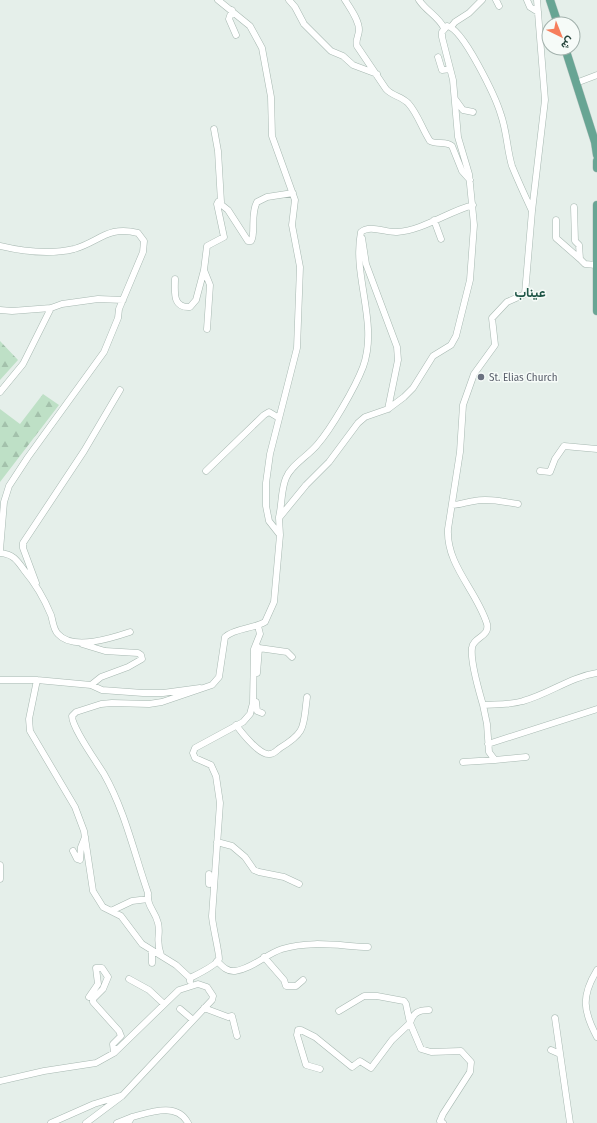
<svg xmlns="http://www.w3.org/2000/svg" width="597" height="1123" viewBox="0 0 597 1123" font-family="'Fira Sans Condensed',Vazirmatn,sans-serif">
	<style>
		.forest { fill: url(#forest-firs) }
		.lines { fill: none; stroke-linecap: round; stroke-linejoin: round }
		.minor-casing { stroke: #a7b8b1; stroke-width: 7 }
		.major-casing { stroke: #c1cac8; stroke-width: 9 }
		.minor { stroke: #fff; stroke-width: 6 }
		.major { stroke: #68a594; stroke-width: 8 }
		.worship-dot { fill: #6b7280; stroke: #f6fbf8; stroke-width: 1.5 }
		.labels { text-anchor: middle; stroke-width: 3; stroke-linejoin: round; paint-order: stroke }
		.worship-label { font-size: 11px; fill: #5b616d; stroke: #f6fbf8; text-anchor: start }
		.quarter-label { font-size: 13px; font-weight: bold; fill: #1e5546; stroke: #f6fbf8 }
	</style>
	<defs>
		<pattern id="forest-firs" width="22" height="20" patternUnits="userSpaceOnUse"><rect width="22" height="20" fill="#bee0c6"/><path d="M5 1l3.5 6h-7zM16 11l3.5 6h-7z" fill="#a3c1ab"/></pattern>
	</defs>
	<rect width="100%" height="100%" fill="#e5efea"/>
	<path class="forest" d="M 0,341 L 18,360 L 0,380 Z
		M 43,394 L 59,405 L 0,482 L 0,409 L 20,424 Z"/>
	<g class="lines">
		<g class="minor-casing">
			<path id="minor" d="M 289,0 L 295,7 L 304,24 L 331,51 L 343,56 L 353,65 L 377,74
				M 345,0 C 350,8 359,20 359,30 C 359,36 355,40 357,46 L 386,89 C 392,96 401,96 408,103 C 418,114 422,129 430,141 C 437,145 446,141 452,146 L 462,171 L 470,180
				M 419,0 C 426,11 438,16 444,28
				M 496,0 L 499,6
				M 527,0 L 530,7 L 538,12
				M 232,10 L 229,19 L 236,35
				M 451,27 L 455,22 L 469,13 L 482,0
				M 438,57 L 442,70 L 450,69
				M 576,83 L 597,75
				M 455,99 L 463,110 L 473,112
				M 214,129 L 218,151 L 221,202
				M 574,207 L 575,241 L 579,245 L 580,259 L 585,264 L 596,265
				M 434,220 L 441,239
				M 556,220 L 556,238 L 580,259
				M 362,238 L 366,264 L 397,347 L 398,360 L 388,409
				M 0,246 C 25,252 49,255 74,249 C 99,242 108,225 138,233 L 144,241 L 143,252 L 119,309 L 118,318 L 104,352 L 28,457 L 9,486 L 4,502 L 0,550
				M 175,279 C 175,292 172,308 190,307 L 196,300 L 204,270
				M 0,310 L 12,311 L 51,308 L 62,304 L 98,299 L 123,300
				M 207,329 L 210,285 L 204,270 L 207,246 L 224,237 L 217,204 L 218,202 L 228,210 L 248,241 L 251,241 C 256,235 250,214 257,202 L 267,197 L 293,193
				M 0,392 L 23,364 L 51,308
				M 206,471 L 264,415 L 269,412 L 279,418
				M 540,471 L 550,472 L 555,459 L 564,446 L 597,449
				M 452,505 C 460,505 466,502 474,501 C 488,498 504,502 518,504
				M 279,517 C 282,505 281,489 286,478 C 291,465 308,456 317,445 C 331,429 355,388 363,367 C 379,323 352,276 361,232 C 370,224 386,233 397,232 C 424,230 447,212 473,205
				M 280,535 L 279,518 L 306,485 L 329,462 L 358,423 L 365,417 L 388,409 L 404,397 L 413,388 L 433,356 L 451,345 L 456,336 L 470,280 L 474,225 L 469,174 L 458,137 L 453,80 L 442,37 L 442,32 L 447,26 C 463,28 496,98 501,115 C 507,132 507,150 512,166 C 518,181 525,196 532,211 L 545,100 L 537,0
				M 0,553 C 13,554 17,560 24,570 C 35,583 44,598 51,615 C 53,621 53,629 58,634 C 73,651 112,638 130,632
				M 36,583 L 23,548 L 23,543 L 84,451 L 120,390
				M 82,644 L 105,651 L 138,653 L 141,655 L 142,659 L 128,667 L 101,677 L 91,685
				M 257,646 L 259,648 L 287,652 L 292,657
				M 257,673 L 259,648
				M 0,680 L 37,680 L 91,685 L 102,690 L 143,693 L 163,693 L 200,688
				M 37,680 L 29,719 L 30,731 L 75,807 L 84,831 L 93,891 L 103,907 L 121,916 L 142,944 L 176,965 L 190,978 L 190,981
				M 256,702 L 257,711 L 262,713
				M 483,705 C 479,691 470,662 472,648 C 473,637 490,637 487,624 C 477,591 446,565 448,529 L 460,452 L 463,405 L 474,374 L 495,345 L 492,318 L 507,302 L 525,294 L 532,211
				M 236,725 C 242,733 260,756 270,754 C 274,754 277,750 280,748 C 307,732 303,726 307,697
				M 488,744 L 597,709
				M 526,757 L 495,760 L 489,752 L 487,724 L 483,705 C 496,704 510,705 523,701 C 549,694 570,677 597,673
				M 463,762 L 495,760
				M 217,842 L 232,846 L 245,857 L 254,870 L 259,872 L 284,877 L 299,884
				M 73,851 L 77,859 L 80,860 L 81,847 L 85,837
				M 0,865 L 0,879
				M 209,874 L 209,884 L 213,883
				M 111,911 L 132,901 L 148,899
				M 161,955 C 155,940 161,935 158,923 C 155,910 147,908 148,893 C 134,853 125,811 104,774 C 96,761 72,728 72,716 L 76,712 L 101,704 L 112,703 L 149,704 L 162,702 L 212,685 L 219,677 L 225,637 C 235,628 253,629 265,622 L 274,602 L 280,535 L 269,521 L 266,506 L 266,483 L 270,454 L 297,348 L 300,267 L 292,225 L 295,200 L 272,136 L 271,97 L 262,48 L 250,26 L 218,0
				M 264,957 L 284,980 L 286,986 L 296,986 L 303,980
				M 217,961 C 222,966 227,972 235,971 C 252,969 266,954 282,949 C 311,940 340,946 368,947
				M 152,963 L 152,951
				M 597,970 C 581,996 583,1011 597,1037
				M 190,978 C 196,975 217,965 219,959 C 220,956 212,923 212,916 L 220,803 L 216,776 L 211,765 L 195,758 L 193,753 L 195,748 L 243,722 L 250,714 L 253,703 L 254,649 L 260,634 L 258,626
				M 129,979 L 149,990 L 164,1004
				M 89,997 L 98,984 L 96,968 L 102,968 L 108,977 L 103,989 L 93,999 L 93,1002 L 119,1031 L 121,1036 L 113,1044 L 114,1053
				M 204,1008 L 228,1017 L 232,1016 L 237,1036
				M 180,1009 L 193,1020
				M 429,1010 C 418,1010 413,1013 410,1023 L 421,1049 L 431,1052 L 461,1051 L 471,1062 L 470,1072 L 443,1114 L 440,1121 L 443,1123
				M 555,1018 L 570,1123
				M 551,1050 L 560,1054
				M 320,1069 L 306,1065 L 297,1035 L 298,1030 L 301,1030 L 315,1037 L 352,1067 L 360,1061 L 371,1068 L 392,1040 L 410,1023 L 406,1004 L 404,1001 L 377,996 L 364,996 L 339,1011
				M 0,1081 L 44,1071 L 96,1063 L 114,1053 L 179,990 L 198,984 L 207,987 L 213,996 L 212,1000 L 122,1096 L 86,1123
				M 51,1123 L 94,1104 L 120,1096
				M 117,1123 L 132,1117
				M 128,1123 L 132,1117 C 151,1112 177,1102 188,1123"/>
		</g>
		<g class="major-casing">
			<path id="major" d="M 550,0 L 558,24
				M 565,48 L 595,142 L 597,155
				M 597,161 L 597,168
				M 597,205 L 597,311"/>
		</g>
		<use href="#minor" class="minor"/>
		<use href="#major" class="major"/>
	</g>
	<circle class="worship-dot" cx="481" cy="377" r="4"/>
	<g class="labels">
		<g class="worship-label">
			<text x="489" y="381">St. Elias Church</text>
		</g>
		<g class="quarter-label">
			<text x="530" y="297">عيناب</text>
		</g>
	</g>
	<g transform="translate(561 36) rotate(137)"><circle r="19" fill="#f6fbf8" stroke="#a2b1ac"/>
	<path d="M0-3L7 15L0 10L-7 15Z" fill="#f67e5c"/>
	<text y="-6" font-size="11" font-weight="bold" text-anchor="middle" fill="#234239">ش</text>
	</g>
</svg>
